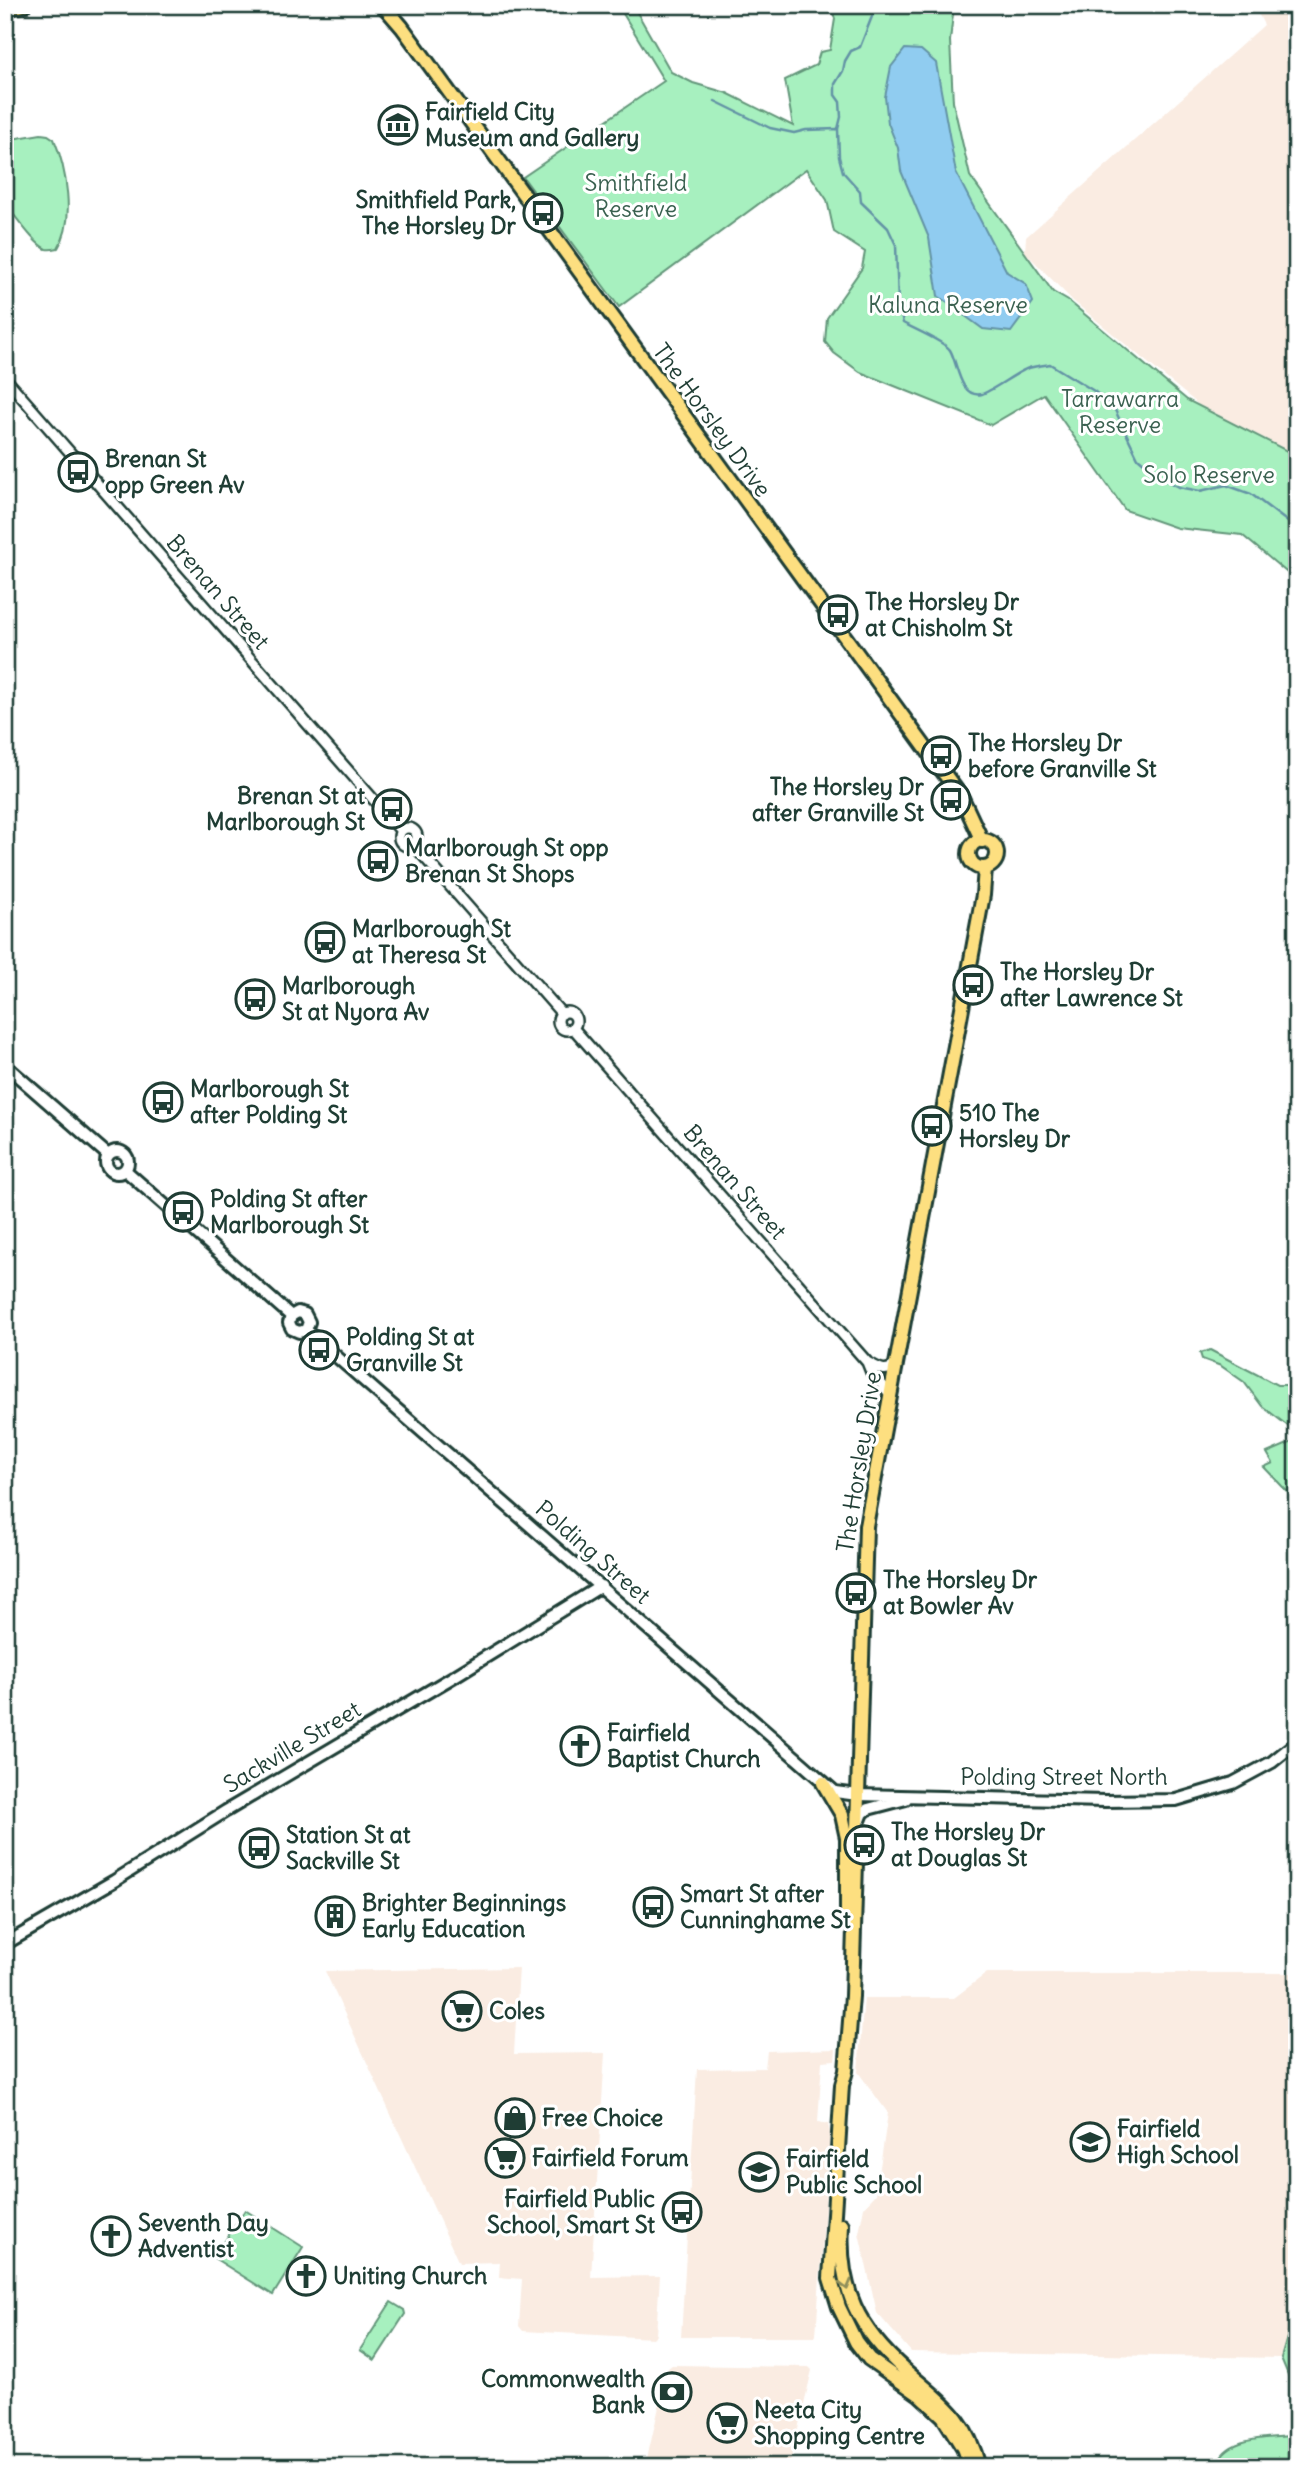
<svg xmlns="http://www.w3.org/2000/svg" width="1302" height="2472" viewBox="0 0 1302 2472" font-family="Delius,sans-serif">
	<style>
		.built { fill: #faece2 }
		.green { fill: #a7f0bf; stroke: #63967a; stroke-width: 2 }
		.water { fill: #90ccf0; stroke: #6393a5; stroke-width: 2 }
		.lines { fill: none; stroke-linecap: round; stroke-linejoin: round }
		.stream { stroke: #6393a5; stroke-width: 2.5 }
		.tertiary-casing { stroke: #1f3d34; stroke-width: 14 }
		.secondary-casing { stroke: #1f3d34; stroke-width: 16 }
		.primary-casing { stroke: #1f3d34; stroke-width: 18 }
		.trunk-casing { stroke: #1f3d34; stroke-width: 18 }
		.tertiary { stroke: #fff; stroke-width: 9 }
		.secondary { stroke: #fff; stroke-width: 10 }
		.primary { stroke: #fddf80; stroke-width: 12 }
		.trunk { stroke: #fddf80; stroke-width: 12 }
		.oneway { stroke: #8e8e5a }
		.labels { text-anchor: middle; stroke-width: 6; stroke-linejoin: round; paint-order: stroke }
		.poi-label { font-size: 23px; font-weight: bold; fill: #1f3d34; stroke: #fff; text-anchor: start }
		.park-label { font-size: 23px; fill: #3a6150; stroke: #fff }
		.street-label { font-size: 23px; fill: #1f3d34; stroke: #fff }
	</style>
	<rect width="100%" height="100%" fill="#fff"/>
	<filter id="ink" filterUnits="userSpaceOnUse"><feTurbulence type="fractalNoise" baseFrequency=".0143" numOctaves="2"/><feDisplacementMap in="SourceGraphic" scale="14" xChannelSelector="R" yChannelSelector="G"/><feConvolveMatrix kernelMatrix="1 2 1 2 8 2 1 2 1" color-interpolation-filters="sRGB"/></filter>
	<g filter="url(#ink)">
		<path class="built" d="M 1254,5 L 1297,5 L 1297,455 L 1199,405 L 1073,301 L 1025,252 L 1026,237 L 1264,25 Z
			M 519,1968 L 514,2054 L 605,2053 L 591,2277 L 660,2276 L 656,2335 L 653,2338 L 523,2331 L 519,2326 L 522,2279 L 499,2277 L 500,2262 L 459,2263 L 325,1971 Z
			M 987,1973 L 1297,1973 L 1297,2170 L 1291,2201 L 1297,2261 L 1297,2303 L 1281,2358 L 911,2352 L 877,2313 L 859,2233 L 864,2207 L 876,2194 L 888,2113 L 858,2072 L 864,1998 L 954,1998 Z
			M 836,2049 L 835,2060 L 822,2061 L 818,2122 L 828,2124 L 830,2133 L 816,2335 L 815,2337 L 681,2337 L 697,2069 L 765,2068 L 767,2051 Z
			M 672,2365 L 809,2367 L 812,2370 L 789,2467 L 645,2467 L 668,2368 Z"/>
		<path class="green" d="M 831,5 L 954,5 L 950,41 L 953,102 L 970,176 L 1053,292 L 1070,302 L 1187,400 L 1297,456 L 1297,581 L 1242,535 L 1177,528 L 1125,510 L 1044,394 L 991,425 L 860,372 L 834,353 L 825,342 L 827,318 L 862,268 L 865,252 L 834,232 L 827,200 L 806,169 L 619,307 L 523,177 L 664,81 L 622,12 L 634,7 L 671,72 L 693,83 L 727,93 L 793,126 L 785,80 L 816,65 L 820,52 L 830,50 L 835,19 Z
			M 41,134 L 48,135 L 54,139 C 66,168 76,220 58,248 C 54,249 51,250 46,249 C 33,243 15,215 5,204 L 5,140 Z
			M 1210,1350 L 1277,1385 L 1297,1385 L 1297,1433 L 1262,1406 L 1244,1382 L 1221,1366 L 1202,1359 L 1200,1353 Z
			M 1297,1440 L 1297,1502 L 1264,1467 L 1273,1463 L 1267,1453 Z
			M 1297,2170 L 1297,2261 L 1291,2201 Z
			M 245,2210 L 303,2247 L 273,2295 L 214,2258 Z
			M 391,2302 L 404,2310 L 405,2314 L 375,2360 L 360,2350 Z
			M 1297,2303 L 1297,2412 L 1294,2389 L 1281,2358 Z
			M 1297,2431 L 1297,2467 L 1217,2467 C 1222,2437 1267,2438 1290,2436 Z"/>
		<path class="water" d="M 905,49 L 921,50 L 936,63 L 956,173 L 1007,272 L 1026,284 L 1033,302 L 1011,332 L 983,329 L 938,296 L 929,238 L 901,171 L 898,148 L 888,123 L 885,97 L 891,67 Z"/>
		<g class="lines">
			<path class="stream" d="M 873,5 L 873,14 L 860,47 L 851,51 L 845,61 L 843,71 L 835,84 L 835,95 L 840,102 L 841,117 L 838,129 L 839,157 L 843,172 L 860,191 L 861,202 L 888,228 L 896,245 L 898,304 L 903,323 C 914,329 945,342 950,350 C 958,363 959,399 982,394 C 988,393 1015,374 1024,370 C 1031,366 1042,366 1050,364 L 1094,391 L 1114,408 L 1138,458 L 1160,477 L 1179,487 L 1200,491 L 1226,485 L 1251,494 L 1297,529
				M 715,101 L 770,128 L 794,133 L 806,130 L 837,129
				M 1260,2467 L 1280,2462 L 1291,2467"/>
			<g class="tertiary-casing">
				<path id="tertiary" d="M 5,378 L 401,831
					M399 837a9 9 0 1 1 18 0a9 9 0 1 1-18 0Z
					M 413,844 L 562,1014
					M558 1021a9 9 0 1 1 18 0a9 9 0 1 1-18 0Z
					M 573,1028 L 867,1362 C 877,1367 886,1375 895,1364
					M 867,1362 L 871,1372 L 890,1394"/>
			</g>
			<g class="secondary-casing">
				<path id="secondary" d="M 5,1065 L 108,1155
					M106 1162a11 11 0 1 1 22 0a11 11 0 1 1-22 0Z
					M 125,1170 L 291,1316
					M 291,1316 L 298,1312 L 305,1314 L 309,1322 L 306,1330
					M 291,1316 L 289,1323 L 292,1329 L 299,1332 L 306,1330
					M 306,1330 L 835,1792 L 858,1795 L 1105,1801 L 1176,1800 L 1233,1783 L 1272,1762 L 1297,1742
					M 859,1823 L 863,1813 L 868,1809 L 906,1799
					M 5,1944 L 114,1881 L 226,1811 L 453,1677 L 601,1586"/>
			</g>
			<g class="primary-casing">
				<path id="primary" d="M 383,5 L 402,27 L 962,798 L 982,841
					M969 854a14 14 0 1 1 28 0a14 14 0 1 1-28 0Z
					M 823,1783 L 842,1815 L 847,1838 L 847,1914 L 852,1923
					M 842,2225 C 838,2289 858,2329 906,2371 C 942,2403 966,2416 979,2467
					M 970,2467 L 963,2448 L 943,2416 L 920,2395 L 869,2359 L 856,2342 L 839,2307 L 830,2278 L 842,2085 L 846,2071 L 852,1996 L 866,1526 L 983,895 L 985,868"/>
			</g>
			<g class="trunk-casing">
				<path id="trunk" d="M 5,9 L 24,5"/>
			</g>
			<use href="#tertiary" class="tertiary"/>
			<use href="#secondary" class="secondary"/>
			<use href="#primary" class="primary"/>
			<use href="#trunk" class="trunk"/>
		</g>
		<defs><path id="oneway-chevron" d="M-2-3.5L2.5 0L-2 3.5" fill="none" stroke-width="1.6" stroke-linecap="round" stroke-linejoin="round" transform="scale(1.75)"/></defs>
		<use class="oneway" href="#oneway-chevron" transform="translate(846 2285) rotate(75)"/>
	</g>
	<defs>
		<g id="museum-ring" transform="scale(2.0125)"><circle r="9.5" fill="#fff" stroke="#1f3d34" stroke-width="1.5"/><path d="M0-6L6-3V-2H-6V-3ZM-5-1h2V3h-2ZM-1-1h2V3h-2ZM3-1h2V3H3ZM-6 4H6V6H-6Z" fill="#1f3d34"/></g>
		<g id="bus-ring" transform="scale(2.0125)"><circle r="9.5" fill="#fff" stroke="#1f3d34" stroke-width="1.5"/><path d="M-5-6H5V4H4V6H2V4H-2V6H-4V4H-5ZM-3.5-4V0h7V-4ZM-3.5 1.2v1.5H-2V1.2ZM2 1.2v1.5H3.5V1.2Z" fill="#1f3d34"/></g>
		<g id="church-ring" transform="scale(2.0125)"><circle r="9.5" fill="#fff" stroke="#1f3d34" stroke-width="1.5"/><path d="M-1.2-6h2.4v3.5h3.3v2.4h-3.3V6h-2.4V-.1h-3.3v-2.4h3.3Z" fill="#1f3d34"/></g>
		<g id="building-ring" transform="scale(2.0125)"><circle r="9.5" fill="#fff" stroke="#1f3d34" stroke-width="1.5"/><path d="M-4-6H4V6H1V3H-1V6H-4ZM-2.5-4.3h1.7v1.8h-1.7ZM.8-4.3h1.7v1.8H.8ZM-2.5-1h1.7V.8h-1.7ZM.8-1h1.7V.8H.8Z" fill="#1f3d34"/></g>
		<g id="supermarket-ring" transform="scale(2.0125)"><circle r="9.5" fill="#fff" stroke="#1f3d34" stroke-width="1.5"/><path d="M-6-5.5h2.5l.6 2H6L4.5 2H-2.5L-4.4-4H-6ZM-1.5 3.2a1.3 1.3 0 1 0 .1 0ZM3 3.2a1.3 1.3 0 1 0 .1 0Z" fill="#1f3d34"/></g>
		<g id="shop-ring" transform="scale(2.0125)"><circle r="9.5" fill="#fff" stroke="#1f3d34" stroke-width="1.5"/><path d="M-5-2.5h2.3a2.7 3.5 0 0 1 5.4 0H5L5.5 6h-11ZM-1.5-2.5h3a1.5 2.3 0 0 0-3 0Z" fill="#1f3d34"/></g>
		<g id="school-ring" transform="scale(2.0125)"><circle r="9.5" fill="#fff" stroke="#1f3d34" stroke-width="1.5"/><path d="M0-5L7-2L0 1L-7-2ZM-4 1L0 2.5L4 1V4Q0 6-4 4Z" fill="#1f3d34"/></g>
		<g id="bank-ring" transform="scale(2.0125)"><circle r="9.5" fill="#fff" stroke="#1f3d34" stroke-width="1.5"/><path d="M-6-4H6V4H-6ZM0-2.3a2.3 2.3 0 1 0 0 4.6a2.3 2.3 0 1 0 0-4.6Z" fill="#1f3d34"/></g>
	</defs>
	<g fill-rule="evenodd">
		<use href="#museum-ring" x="398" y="125"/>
		<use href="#bus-ring" x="543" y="213"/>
		<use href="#bus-ring" x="78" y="472"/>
		<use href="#bus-ring" x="838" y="615"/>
		<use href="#bus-ring" x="941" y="756"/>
		<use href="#bus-ring" x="951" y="800"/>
		<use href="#bus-ring" x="392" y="809"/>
		<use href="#bus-ring" x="378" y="861"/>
		<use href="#bus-ring" x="325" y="942"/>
		<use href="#bus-ring" x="973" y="985"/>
		<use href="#bus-ring" x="255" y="999"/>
		<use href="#bus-ring" x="163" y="1102"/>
		<use href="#bus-ring" x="932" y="1126"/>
		<use href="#bus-ring" x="183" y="1212"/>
		<use href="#bus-ring" x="319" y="1350"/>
		<use href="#bus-ring" x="856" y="1593"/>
		<use href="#church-ring" x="580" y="1746"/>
		<use href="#bus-ring" x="864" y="1845"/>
		<use href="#bus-ring" x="259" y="1848"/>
		<use href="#bus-ring" x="653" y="1907"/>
		<use href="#building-ring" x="335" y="1916"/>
		<use href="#supermarket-ring" x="462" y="2011"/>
		<use href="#shop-ring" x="515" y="2118"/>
		<use href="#school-ring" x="1090" y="2142"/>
		<use href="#supermarket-ring" x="505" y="2158"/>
		<use href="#school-ring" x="759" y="2172"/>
		<use href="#bus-ring" x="682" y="2212"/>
		<use href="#church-ring" x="111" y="2236"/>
		<use href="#church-ring" x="306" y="2276"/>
		<use href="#bank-ring" x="672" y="2392"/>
		<use href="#supermarket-ring" x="727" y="2423"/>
	</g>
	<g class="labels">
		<g class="poi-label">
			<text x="425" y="120">Fairfield City<tspan x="425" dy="26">Museum and Gallery</tspan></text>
			<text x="516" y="208" text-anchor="end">Smithfield Park,<tspan x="516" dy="26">The Horsley Dr</tspan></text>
			<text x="105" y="467">Brenan St<tspan x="105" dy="26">opp Green Av</tspan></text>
			<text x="865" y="610">The Horsley Dr<tspan x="865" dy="26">at Chisholm St</tspan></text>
			<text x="968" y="751">The Horsley Dr<tspan x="968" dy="26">before Granville St</tspan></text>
			<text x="924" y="795" text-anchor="end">The Horsley Dr<tspan x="924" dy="26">after Granville St</tspan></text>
			<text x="365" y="804" text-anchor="end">Brenan St at<tspan x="365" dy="26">Marlborough St</tspan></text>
			<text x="405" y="856">Marlborough St opp<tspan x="405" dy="26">Brenan St Shops</tspan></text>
			<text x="352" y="937">Marlborough St<tspan x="352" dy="26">at Theresa St</tspan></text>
			<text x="1000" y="980">The Horsley Dr<tspan x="1000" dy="26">after Lawrence St</tspan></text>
			<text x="282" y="994">Marlborough<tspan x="282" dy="26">St at Nyora Av</tspan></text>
			<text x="190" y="1097">Marlborough St<tspan x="190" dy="26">after Polding St</tspan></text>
			<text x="959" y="1121">510 The<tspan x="959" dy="26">Horsley Dr</tspan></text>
			<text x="210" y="1207">Polding St after<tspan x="210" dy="26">Marlborough St</tspan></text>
			<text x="346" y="1345">Polding St at<tspan x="346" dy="26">Granville St</tspan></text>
			<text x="883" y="1588">The Horsley Dr<tspan x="883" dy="26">at Bowler Av</tspan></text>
			<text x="607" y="1741">Fairfield<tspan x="607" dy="26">Baptist Church</tspan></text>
			<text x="891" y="1840">The Horsley Dr<tspan x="891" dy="26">at Douglas St</tspan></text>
			<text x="286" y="1843">Station St at<tspan x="286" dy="26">Sackville St</tspan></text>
			<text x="680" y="1902">Smart St after<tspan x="680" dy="26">Cunninghame St</tspan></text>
			<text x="362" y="1911">Brighter Beginnings<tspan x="362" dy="26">Early Education</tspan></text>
			<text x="489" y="2019">Coles</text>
			<text x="542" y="2126">Free Choice</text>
			<text x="1117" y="2137">Fairfield<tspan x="1117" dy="26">High School</tspan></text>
			<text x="532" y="2166">Fairfield Forum</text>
			<text x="786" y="2167">Fairfield<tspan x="786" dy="26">Public School</tspan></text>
			<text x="655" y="2207" text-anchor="end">Fairfield Public<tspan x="655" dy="26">School, Smart St</tspan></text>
			<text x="138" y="2231">Seventh Day<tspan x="138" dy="26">Adventist</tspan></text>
			<text x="333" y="2284">Uniting Church</text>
			<text x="645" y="2387" text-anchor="end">Commonwealth<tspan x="645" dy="26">Bank</tspan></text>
			<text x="754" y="2418">Neeta City<tspan x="754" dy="26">Shopping Centre</tspan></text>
		</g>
		<g class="park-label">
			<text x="636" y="191">Smithfield<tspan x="636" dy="26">Reserve</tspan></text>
			<text x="948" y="313">Kaluna Reserve</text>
			<text x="1120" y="407">Tarrawarra<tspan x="1120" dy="26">Reserve</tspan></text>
			<text x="1209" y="483">Solo Reserve</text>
		</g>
		<g class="street-label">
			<text transform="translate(712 420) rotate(54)" y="8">The Horsley Drive</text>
			<text transform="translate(218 592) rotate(49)" y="8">Brenan Street</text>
			<text transform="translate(735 1182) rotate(49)" y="8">Brenan Street</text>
			<text transform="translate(859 1462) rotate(-81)" y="8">The Horsley Drive</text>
			<text transform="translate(593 1552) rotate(41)" y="8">Polding Street</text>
			<text transform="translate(292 1747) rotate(-31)" y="8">Sackville Street</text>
			<text x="1064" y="1785">Polding Street North</text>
		</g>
	</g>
	<rect width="1302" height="2472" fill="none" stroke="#fff" stroke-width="28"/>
	<rect x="14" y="14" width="1274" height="2444" fill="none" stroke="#1f3d34" stroke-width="2.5" filter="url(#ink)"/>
</svg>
